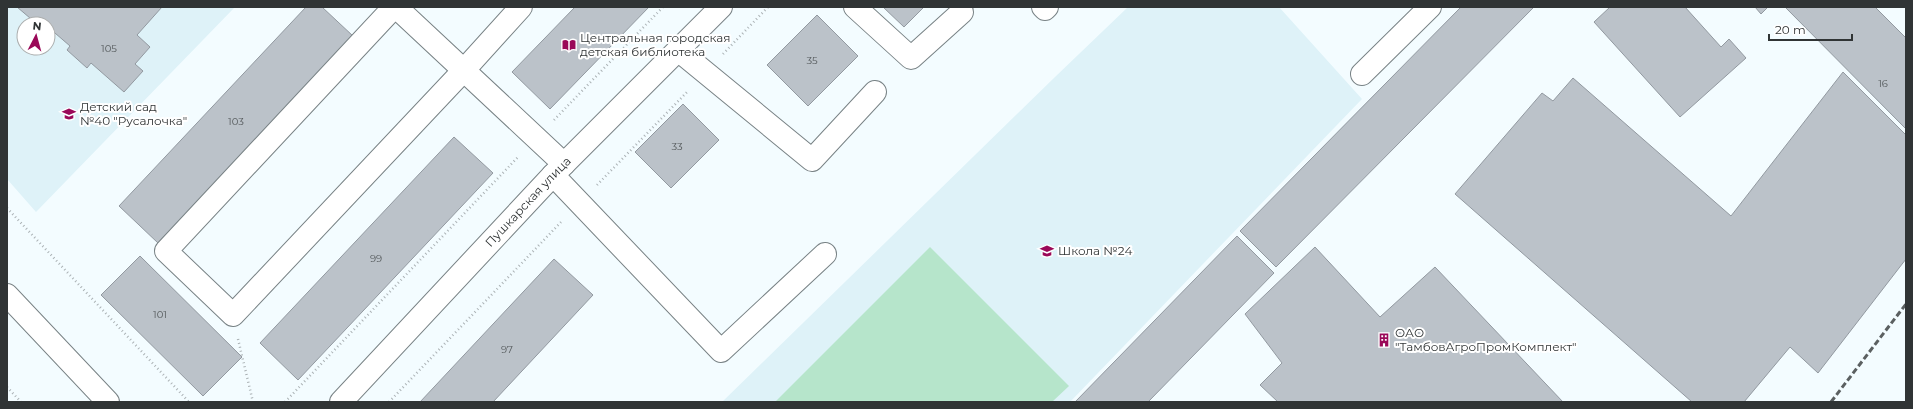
<svg xmlns="http://www.w3.org/2000/svg" width="1913" height="409" viewBox="0 0 1913 409" font-family="Montserrat,sans-serif">
	<style>
		.built { fill: #def2f8; fill-rule: evenodd }
		.green { fill: #b6e5cb }
		.building { fill: #bbc2c9; stroke: #9299a0 }
		.lines { fill: none; stroke-linecap: round; stroke-linejoin: round }
		.minor-casing { stroke: #788285; stroke-width: 24 }
		.major-casing { stroke: #788285; stroke-width: 24 }
		.path { stroke: #abb2b5; stroke-width: 2.5; stroke-dasharray: 1 3; stroke-linecap: butt }
		.minor { stroke: #fff; stroke-width: 22 }
		.major { stroke: #fff; stroke-width: 22 }
		.rail { stroke: #5b6061; stroke-width: 3; stroke-dasharray: 6 3; stroke-linecap: butt }
		.labels { text-anchor: middle; stroke-width: 4; stroke-linejoin: round; paint-order: stroke }
		.number-label { font-size: 10px; fill: #53585a }
		.poi-label { font-size: 12px; fill: #303435; stroke: #fff; text-anchor: start }
		.street-label { font-size: 12px; fill: #303435; stroke: #fff }
	</style>
	<rect width="100%" height="100%" fill="#f3fcff"/>
	<path class="built" d="M 7,7 L 235,7 L 36,212 L 7,179 ZM 24,24 L 48,24 L 48,48 L 24,48 Z
		M 1128,7 L 1279,7 L 1362,99 L 1070,402 L 722,402 L 1055,77 Z"/>
	<path class="green" d="M 930,247 L 1069,386 L 1052,402 L 775,402 Z"/>
	<path class="building" d="M 17,7 L 162,7 L 137,35 L 150,47 L 135,64 L 143,71 L 124,92 L 91,63 L 87,68 L 67,50 L 70,46 L 48,27 L 48,24 L 42,21 L 37,24 Z
		M 306,7 L 322,7 L 353,36 L 158,243 L 119,206 Z
		M 575,7 L 649,7 L 550,109 L 512,72 Z
		M 883,7 L 924,7 L 904,27 Z
		M 1461,7 L 1534,7 L 1276,267 L 1240,231 Z
		M 1610,7 L 1685,7 L 1721,47 L 1729,39 L 1746,58 L 1680,117 L 1594,22 Z
		M 1755,7 L 1768,7 L 1761,14 Z
		M 1785,7 L 1875,7 L 1906,38 L 1906,129 Z
		M 817,15 L 858,56 L 808,106 L 767,65 Z
		M 1843,72 L 1906,135 L 1906,259 L 1818,373 L 1790,347 L 1744,402 L 1692,402 L 1455,194 L 1542,93 L 1553,101 L 1573,78 L 1731,216 Z
		M 683,104 L 719,140 L 671,188 L 635,152 Z
		M 454,137 L 493,173 L 298,380 L 260,343 Z
		M 1237,236 L 1274,273 L 1148,402 L 1075,402 Z
		M 1315,247 L 1380,317 L 1435,267 L 1563,402 L 1278,402 L 1260,385 L 1282,363 L 1245,314 Z
		M 140,256 L 242,357 L 203,396 L 101,295 Z
		M 554,259 L 593,295 L 493,402 L 420,402 Z"/>
	<g class="lines">
		<g class="minor-casing">
			<g id="minor">
				<path d="M 394,7 L 166,251 L 233,315 L 464,70 L 521,7"/>
				<path d="M 396,7 L 564,164"/>
				<path d="M 855,7 L 911,58 L 962,12"/>
				<path d="M 1043,7 L 1045,9 L 1047,7"/>
				<path d="M 678,50 L 812,160 L 875,92"/>
				<path d="M 1362,74 L 1430,7"/>
				<path d="M 553,175 L 721,351 L 825,254"/>
				<path id="s1" d="M 341,402 L 553,175 L 721,7"/>
			</g>
		</g>
		<g class="major-casing">
			<path id="major" d="M 7,295 L 108,402"/>
		</g>
		<path class="path" d="M 723,54 L 768,7
			M 554,120 L 663,7
			M 597,185 L 688,91
			M 7,208 L 189,402
			M 238,339 L 253,402
			M 7,387 L 21,402
			M 285,402 L 518,157
			M 389,402 L 563,220"/>
		<use href="#minor" class="minor"/>
		<use href="#major" class="major"/>
		<path class="rail" d="M 1831,402 L 1906,304"/>
	</g>
	<defs>
		<g id="library-bare" transform="scale(1.08)"><path d="M-6-4Q-3-5.5-.7-3.5V5Q-3 3-6 4ZM6-4Q3-5.5 .7-3.5V5Q3 3 6 4Z" fill="#9a0858" stroke="#fff" stroke-width="2.5" paint-order="stroke"/></g>
		<g id="school-bare" transform="scale(1.08)"><path d="M0-5L7-2L0 1L-7-2ZM-4 1L0 2.5L4 1V4Q0 6-4 4Z" fill="#9a0858" stroke="#fff" stroke-width="2.5" paint-order="stroke"/></g>
		<g id="building-bare" transform="scale(1.08)"><path d="M-4-6H4V6H1V3H-1V6H-4ZM-2.5-4.3h1.7v1.8h-1.7ZM.8-4.3h1.7v1.8H.8ZM-2.5-1h1.7V.8h-1.7ZM.8-1h1.7V.8H.8Z" fill="#9a0858" stroke="#fff" stroke-width="2.5" paint-order="stroke"/></g>
	</defs>
	<g fill-rule="evenodd">
		<use href="#library-bare" x="569" y="45"/>
		<use href="#school-bare" x="69" y="114"/>
		<use href="#school-bare" x="1047" y="251"/>
		<use href="#building-bare" x="1384" y="340"/>
	</g>
	<g class="labels">
		<g class="number-label">
			<text x="109" y="52">105</text>
			<text x="812" y="64">35</text>
			<text x="1883" y="87">16</text>
			<text x="236" y="125">103</text>
			<text x="677" y="150">33</text>
			<text x="376" y="262">99</text>
			<text x="160" y="318">101</text>
			<text x="507" y="353">97</text>
		</g>
		<g class="poi-label">
			<text x="580" y="42">Центральная городская<tspan x="580" dy="14">детская библиотека</tspan></text>
			<text x="80" y="111">Детский сад<tspan x="80" dy="14">№40 "Русалочка"</tspan></text>
			<text x="1058" y="255">Школа №24</text>
			<text x="1395" y="337">ОАО<tspan x="1395" dy="14">"ТамбовАгроПромКомплект"</tspan></text>
		</g>
		<g class="street-label">
			<text dy="4" stroke="none"><textPath href="#s1" startOffset="274">Пушкарская улица</textPath></text>
		</g>
	</g>
	<rect width="1913" height="409" fill="none" stroke="#303435" stroke-width="16"/>
	<g transform="translate(36 36) rotate(6)"><circle r="19" fill="#ffffff" stroke="#acaeae"/>
	<path d="M0-3L7 15L0 10L-7 15Z" fill="#9a0858"/>
	<text y="-6" font-size="11" font-weight="bold" text-anchor="middle" fill="#303435">N</text>
	</g>
	<path d="M1769 34v6h83v-6" fill="none" stroke="#303435" stroke-width="2"/>
	<text x="1775" y="34" font-size="12" fill="#303435" stroke="#ffffff" stroke-width="3" paint-order="stroke">20 m</text>
</svg>
